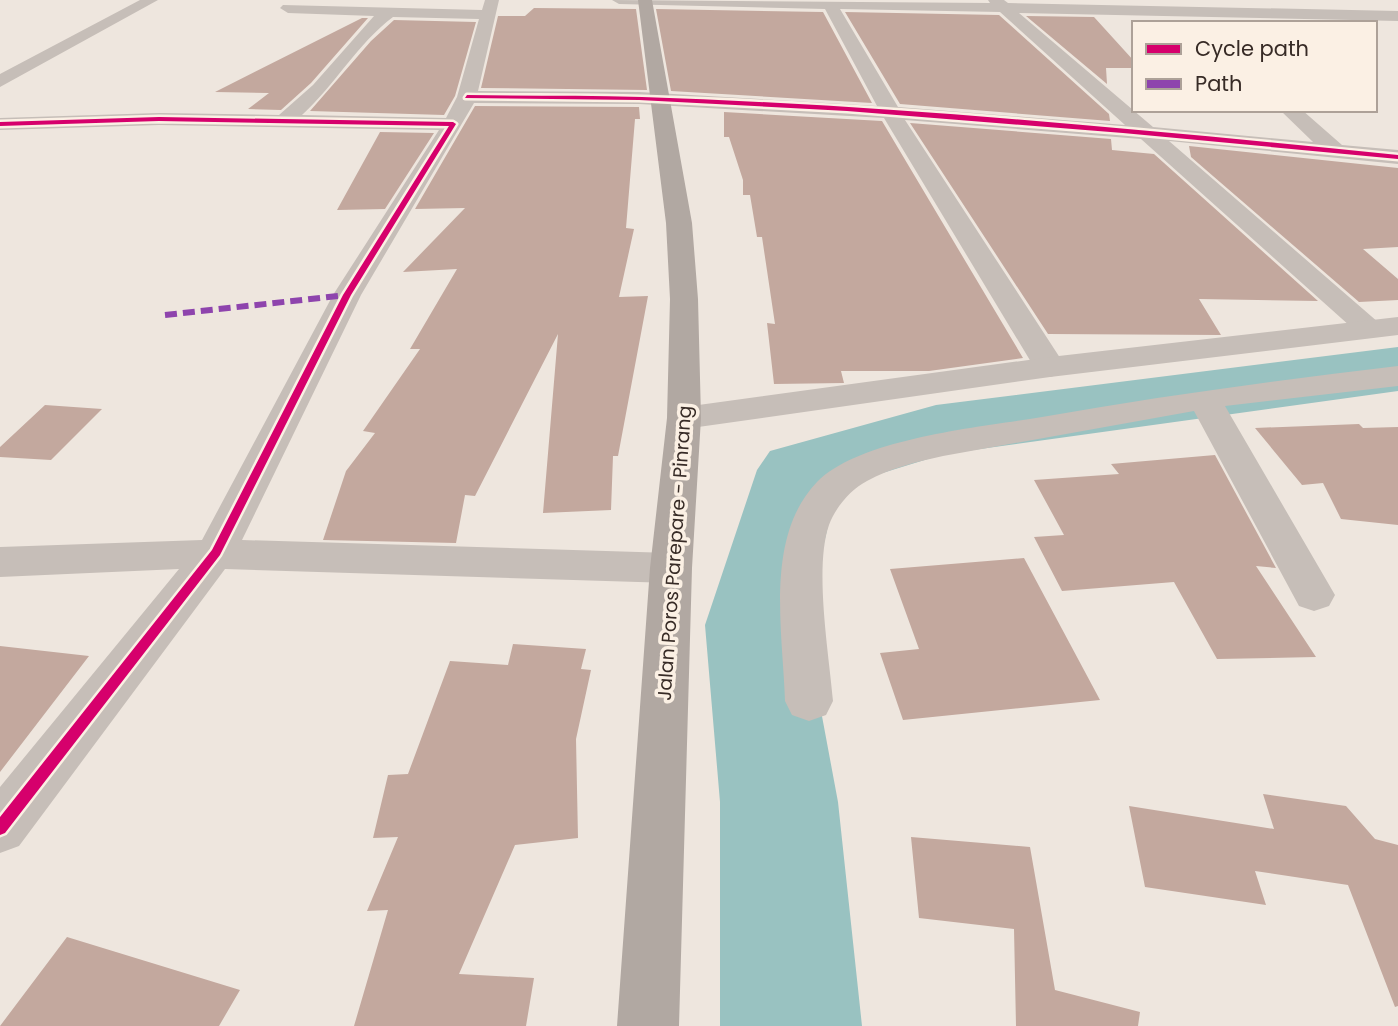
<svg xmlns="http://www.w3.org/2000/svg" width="1398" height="1026" viewBox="0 0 1398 1026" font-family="Poppins,sans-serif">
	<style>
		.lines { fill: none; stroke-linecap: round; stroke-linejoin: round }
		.river { fill: #99c2c1; fill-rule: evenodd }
		.building { fill: #c3a89e }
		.minor { fill: #c6beb8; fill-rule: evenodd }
		.tertiary { fill: #c6beb8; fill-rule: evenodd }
		.trunk { fill: #b1a8a2; fill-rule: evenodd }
		.quiet { stroke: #8e44ad; stroke-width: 6; stroke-dasharray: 12 6; stroke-linecap: butt }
		.cycleway-casing { stroke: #fbf0e4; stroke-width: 5 }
		.cycleway { fill: #d6006c; fill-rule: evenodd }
		.labels { text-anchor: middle; stroke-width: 7; stroke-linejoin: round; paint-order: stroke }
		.street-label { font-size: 19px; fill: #372b26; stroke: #fbf0e4 }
	</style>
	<rect width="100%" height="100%" fill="#eee6de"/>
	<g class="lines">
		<path class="river" d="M 1398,347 L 1398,391 L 944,454 L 837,487 L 805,625 L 838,802 L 862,1026 L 720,1026 L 720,802 L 705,625 L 757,470 L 770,451 L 936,405 Z"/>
	</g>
	<path class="building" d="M 534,8 L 636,9 L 647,90 L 481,88 L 498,16 L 525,16 Z
		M 656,9 L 823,12 L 872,103 L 671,91 Z
		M 845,12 L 999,15 L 1109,114 L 1110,121 L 900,104 Z
		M 1026,16 L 1094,17 L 1134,61 L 1134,68 L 1106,68 L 1107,84 Z
		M 362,18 L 368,18 L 311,83 L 281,110 L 248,109 L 269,93 L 215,92 Z
		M 394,20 L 476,22 L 455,96 L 444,115 L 310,111 L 371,41 Z
		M 475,106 L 639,107 L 640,119 L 635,119 L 626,228 L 634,229 L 619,297 L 648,296 L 618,456 L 613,456 L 611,510 L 543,513 L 558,334 L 475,496 L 465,495 L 456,543 L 323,540 L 346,471 L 375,433 L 363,431 L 420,349 L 410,349 L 457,269 L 403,272 L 465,208 L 415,209 Z
		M 724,112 L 882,121 L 1023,358 L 929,371 L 841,371 L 844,383 L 774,384 L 767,323 L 775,324 L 762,237 L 757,237 L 750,195 L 743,195 L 743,180 L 729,137 L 724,137 Z
		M 910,123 L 1111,139 L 1112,150 L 1154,154 L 1318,301 L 1199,299 L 1221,335 L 1048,334 Z
		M 380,132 L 434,133 L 385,209 L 337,210 Z
		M 1189,146 L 1398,168 L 1398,247 L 1363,249 L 1398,279 L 1398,300 L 1359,302 L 1191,157 Z
		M 45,405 L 102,409 L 51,460 L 0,457 L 0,447 Z
		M 1359,424 L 1363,428 L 1398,427 L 1398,525 L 1341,519 L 1323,483 L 1302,485 L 1255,428 Z
		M 1215,455 L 1276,568 L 1256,566 L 1316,657 L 1217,659 L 1174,582 L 1062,591 L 1034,537 L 1064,535 L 1034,480 L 1119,474 L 1111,464 Z
		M 1024,558 L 1100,700 L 903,720 L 880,653 L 919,649 L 890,569 Z
		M 513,644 L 586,649 L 581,669 L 591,670 L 576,739 L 578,838 L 515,845 L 459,974 L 534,978 L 526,1026 L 354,1026 L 388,910 L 367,911 L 398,837 L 373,838 L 388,775 L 408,774 L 450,661 L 508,665 Z
		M 0,646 L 89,656 L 0,772 Z
		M 1263,794 L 1346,806 L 1375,839 L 1398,845 L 1398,1006 L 1395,1007 L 1348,885 L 1255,871 L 1266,905 L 1145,887 L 1129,806 L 1274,829 Z
		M 911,837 L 1030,847 L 1055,990 L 1140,1012 L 1138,1026 L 1016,1026 L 1014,929 L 919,918 Z
		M 67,937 L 240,990 L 219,1026 L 0,1026 Z"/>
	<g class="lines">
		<path class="minor" d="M 140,0 L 158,0 L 0,87 L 0,74 Z
			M 485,0 L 499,0 L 478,91 L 639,92 L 877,106 L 825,9 L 619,4 L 612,0 L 990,3 L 988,0 L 1004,0 L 1008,3 L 1398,11 L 1398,21 L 1019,13 L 1153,127 L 1313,142 L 1280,110 L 1302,110 L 1342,145 L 1398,150 L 1398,164 L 1169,141 L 1386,329 L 1382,335 L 1371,338 L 1360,335 L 1141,139 L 905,120 L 1066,367 L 1061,374 L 1050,377 L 1039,374 L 1034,367 L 884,118 L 639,104 L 474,103 L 361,295 L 242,540 L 671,553 L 686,557 L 692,568 L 686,579 L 671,583 L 225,569 L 19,846 L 0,853 L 0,787 L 179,569 L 0,577 L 0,547 L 202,540 L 333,295 L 439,130 L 159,125 L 0,130 L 0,118 L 159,113 L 279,115 L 313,85 L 374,16 L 288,13 L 280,8 L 283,5 L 482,10 ZM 840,9 L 1000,12 L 1125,125 L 898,107 ZM 393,17 L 479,19 L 457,97 L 446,118 L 302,115 C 335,85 358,43 393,17 Z
			M 1398,366 L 1398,386 L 1225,406 L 1335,595 L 1329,606 L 1314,611 L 1299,606 L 1194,411 L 943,456 C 917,462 890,468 867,481 C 851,489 835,508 829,525 C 814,568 829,654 833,701 L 826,715 L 809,721 L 792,715 L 785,701 C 783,632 764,537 817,482 C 860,438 981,427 1042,417 C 1161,396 1279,380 1398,366 Z"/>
		<path class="tertiary" d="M 1398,317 L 1398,335 L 1050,377 L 684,429 L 672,425 L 667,418 L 672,411 L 684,407 L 1050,357 Z"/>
		<path class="trunk" d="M 638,0 L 652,0 L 692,223 L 698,299 L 701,418 L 692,568 L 679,1026 L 617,1026 L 650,568 L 667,418 L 670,299 L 666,223 Z"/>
		<path class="quiet" d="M 165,315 L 347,295"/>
		<g class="cycleway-casing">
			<path id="cycleway" d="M 467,95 C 525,96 584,95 642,97 C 894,105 1147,130 1398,155 L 1398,159 L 1123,133 L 847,111 L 639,100 L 465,98 Z
				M 159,117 L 453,122 L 456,124 L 351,295 L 220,555 L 5,833 L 0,835 L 0,817 L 212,550 L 343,295 L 449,126 L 159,121 L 0,126 L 0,122 Z"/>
		</g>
		<use href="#cycleway" class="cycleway"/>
	</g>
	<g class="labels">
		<g class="street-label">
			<text transform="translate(674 553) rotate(-86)" y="7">Jalan Poros Parepare - Pinrang</text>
		</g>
	</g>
	<rect x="1132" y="21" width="245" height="91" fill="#fbf0e4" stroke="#ada198" stroke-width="2"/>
	<rect x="1146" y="44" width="35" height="10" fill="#d6006c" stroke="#ada198" stroke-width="2"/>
	<text x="1195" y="56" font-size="21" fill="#372b26">Cycle path</text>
	<rect x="1146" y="79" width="35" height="10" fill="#8e44ad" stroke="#ada198" stroke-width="2"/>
	<text x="1195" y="91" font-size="21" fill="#372b26">Path</text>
</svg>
